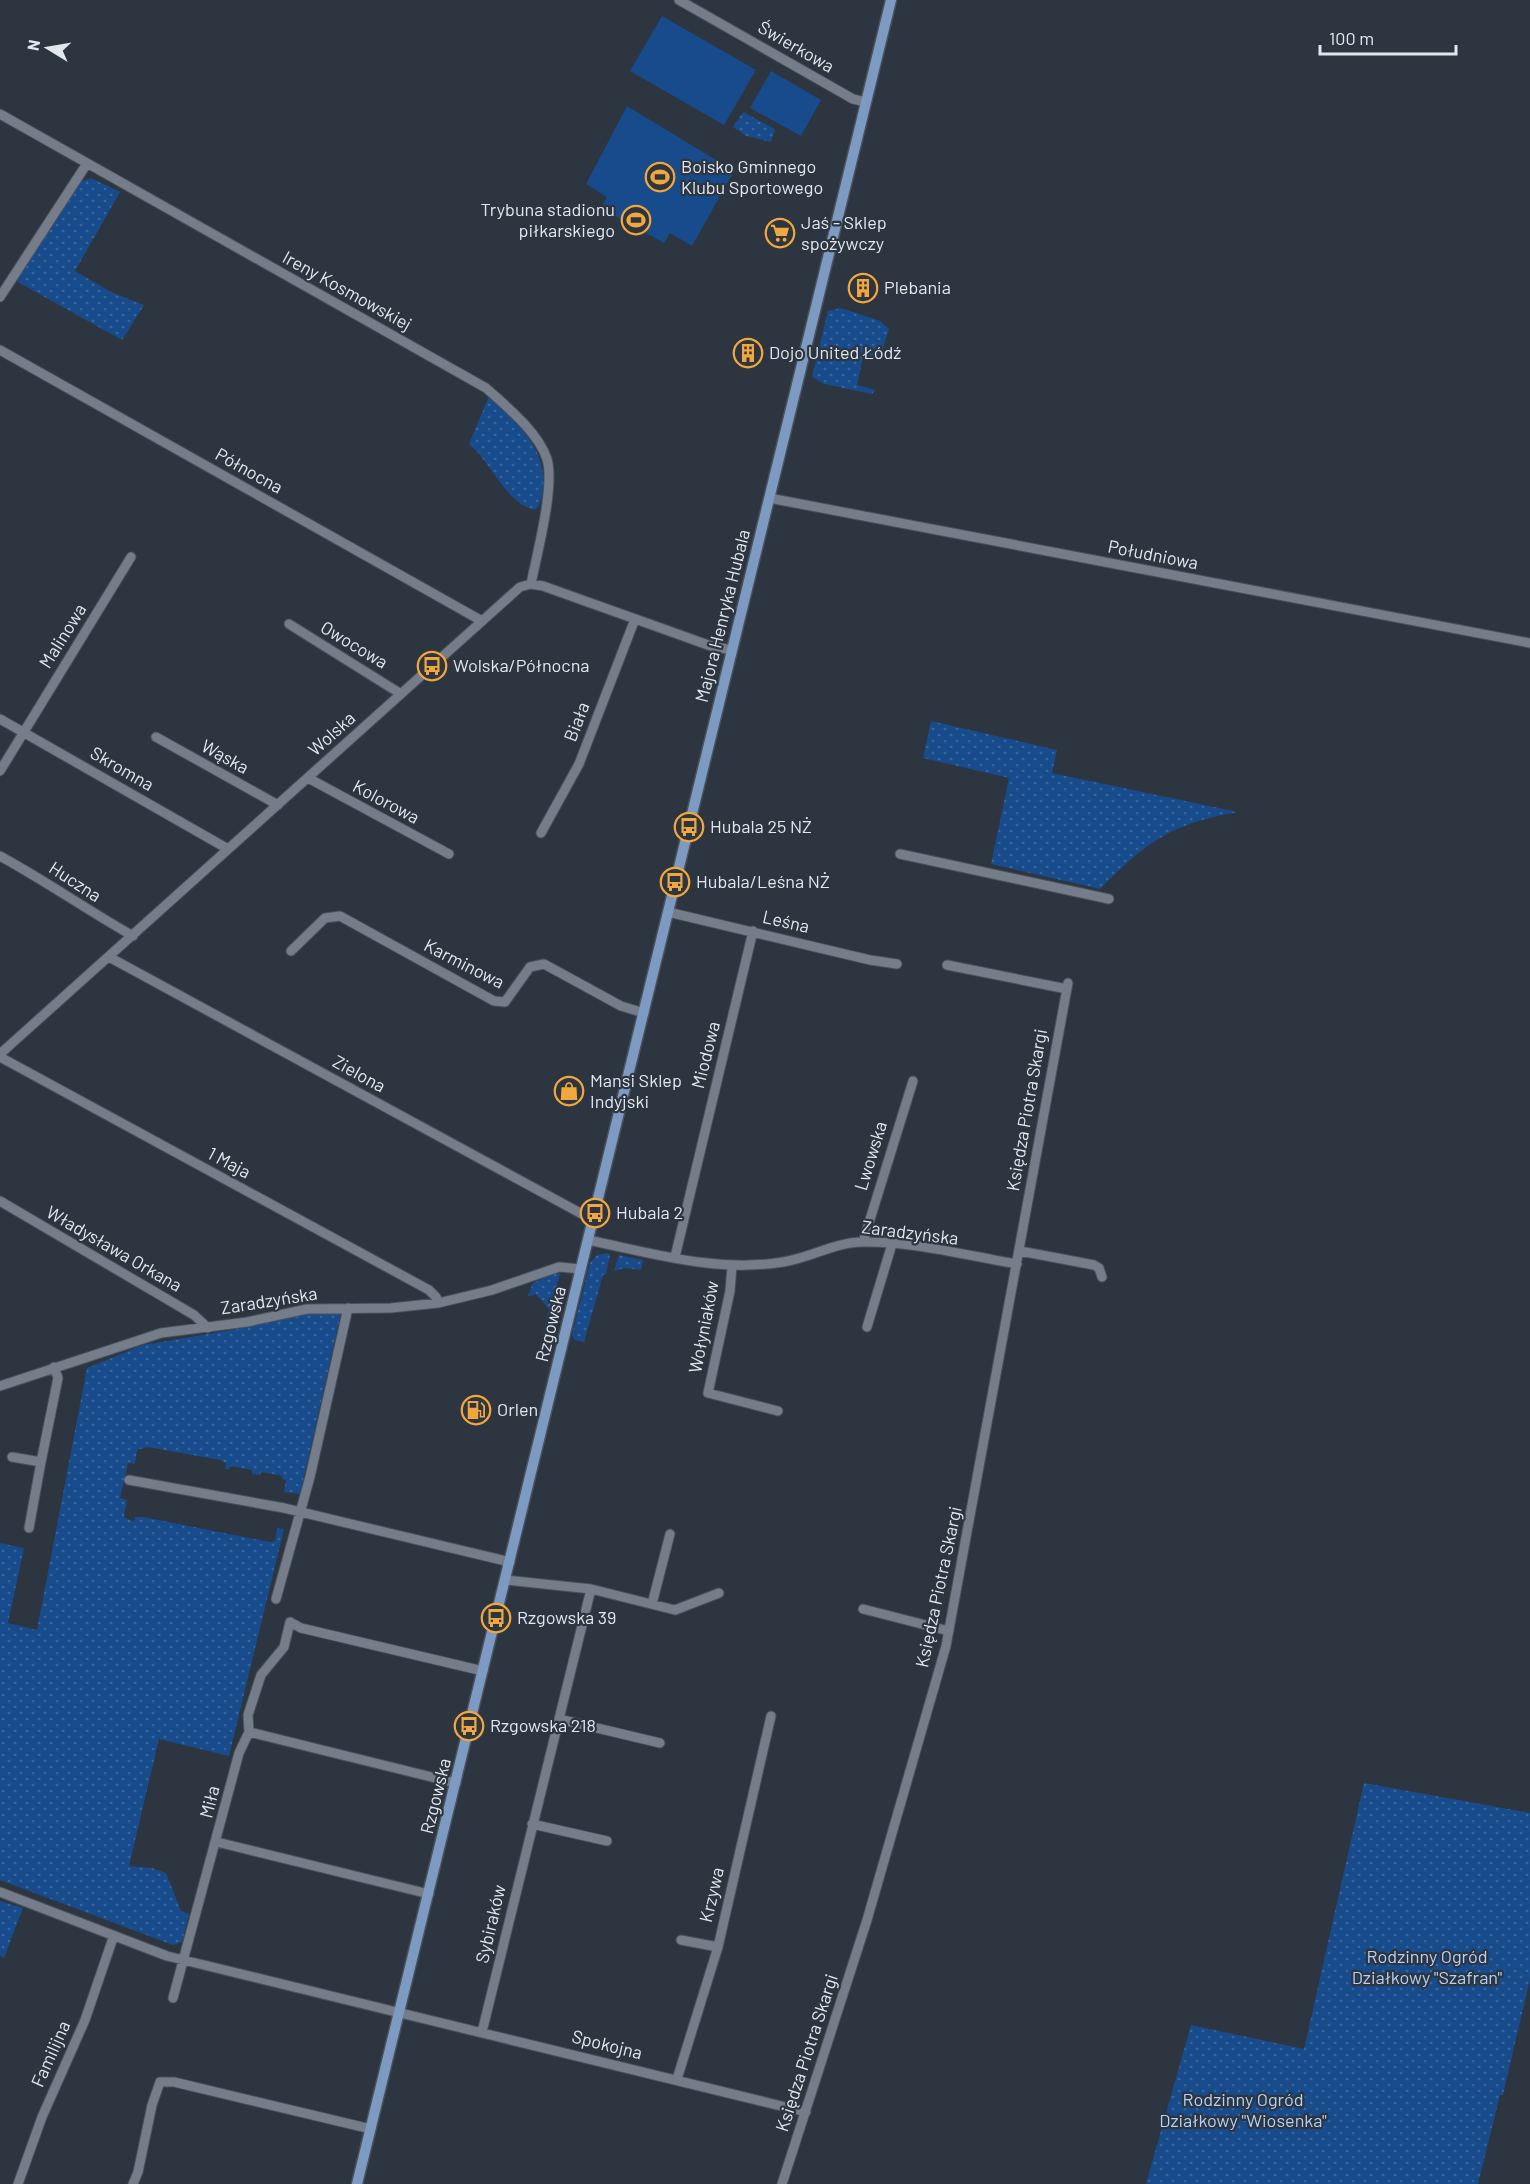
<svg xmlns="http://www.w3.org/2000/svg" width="1530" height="2184" viewBox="0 0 1530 2184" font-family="Barlow,sans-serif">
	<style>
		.green { fill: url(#green-dots) }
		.pitch { fill: #184b8b }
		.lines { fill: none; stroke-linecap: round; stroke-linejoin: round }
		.minor-casing { stroke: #4a515a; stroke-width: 11 }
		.major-casing { stroke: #4a515a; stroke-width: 13 }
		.minor { stroke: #747d89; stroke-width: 9 }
		.major { stroke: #7c9ac2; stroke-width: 10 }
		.labels { text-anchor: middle; stroke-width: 4.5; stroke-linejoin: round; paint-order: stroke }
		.street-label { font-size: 18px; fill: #e2e7ee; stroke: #2d3540 }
		.poi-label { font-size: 18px; fill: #e2e7ee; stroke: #2d3540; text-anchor: start }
		.park-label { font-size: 18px; fill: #b3d0f7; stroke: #2d3540 }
	</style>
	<defs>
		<pattern id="green-dots" width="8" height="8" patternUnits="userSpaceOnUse" patternTransform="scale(1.5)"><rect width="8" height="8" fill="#184b8b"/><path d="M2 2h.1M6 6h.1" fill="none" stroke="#39659c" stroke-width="1.8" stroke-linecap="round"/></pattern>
	</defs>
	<rect width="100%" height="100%" fill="#2d3540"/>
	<path class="green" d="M 743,112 L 775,129 L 771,142 L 746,136 L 733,127 Z
		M 91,178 L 120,192 L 75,271 L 111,292 L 144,305 L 122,340 L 16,281 L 80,182 Z
		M 841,308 L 880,321 L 889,329 L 879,360 L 863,357 L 857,385 L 875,390 L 872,394 L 824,384 L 812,377 L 828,311 Z
		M 489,396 C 516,423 547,447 543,489 C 542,496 541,505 535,510 C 505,503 492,463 469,444 Z
		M 931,721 L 1057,750 L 1052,773 L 1238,812 C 1170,824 1147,842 1100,889 L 991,864 L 1009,778 L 923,758 Z
		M 608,1253 L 610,1255 L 606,1274 L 603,1275 L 584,1342 L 575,1340 L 572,1335 L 590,1263 L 597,1255 Z
		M 619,1255 L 643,1260 L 641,1270 L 625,1268 L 614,1271 Z
		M 555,1273 L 560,1274 L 539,1351 L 549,1309 L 536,1294 L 527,1297 L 533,1283 Z
		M 302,1313 L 341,1313 L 300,1494 L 284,1492 L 286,1480 L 282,1479 L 283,1476 L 261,1472 L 260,1475 L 252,1474 L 252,1470 L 230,1466 L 229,1469 L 225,1469 L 226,1463 L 220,1460 L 148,1447 L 137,1450 L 135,1464 L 128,1463 L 120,1498 L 127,1500 L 124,1517 L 134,1522 L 135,1517 L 143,1517 L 270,1542 L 275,1541 L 277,1528 L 284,1529 L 229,1756 L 159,1739 L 129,1866 L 152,1868 L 166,1873 L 181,1911 L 189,1914 L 182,1942 L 173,1945 L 0,1880 L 0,1543 L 24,1548 L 8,1623 L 37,1630 L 87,1368 L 143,1345 L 238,1329 Z
		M 1364,1783 L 1530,1813 L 1530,1979 L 1503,2095 L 1500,2095 L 1478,2184 L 1146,2184 L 1191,2025 L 1304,2049 Z
		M 0,1901 L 23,1908 L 4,1958 L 0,1956 Z"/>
	<path class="pitch" d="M 662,16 L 756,70 L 724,125 L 630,71 Z
		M 771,71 L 821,100 L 801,136 L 750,108 Z
		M 627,106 L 734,171 L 692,246 L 670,233 L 664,243 L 601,208 L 607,197 L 586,184 Z"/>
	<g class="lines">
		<g class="minor-casing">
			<path id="minor" d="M 679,0 L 853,99 L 866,102
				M 0,114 L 486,388 C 507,407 538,432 547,459 C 555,487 537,553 531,584
				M 0,297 L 86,165
				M 0,350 L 482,621
				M 769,498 L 1530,643
				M 289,624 L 401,694
				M 0,719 L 228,849
				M 156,737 L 278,805
				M 0,771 L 131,557
				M 308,778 L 449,854
				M 541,833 L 579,764 L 635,619
				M 900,854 L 1109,899
				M 0,856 C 46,881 87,910 133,936
				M 668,912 L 870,960 L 897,964
				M 291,951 L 325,918 L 340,916 L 494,1001 L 505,1002 L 530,967 L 544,964 L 621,1006 L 644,1013
				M 109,957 L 582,1214 L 594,1217
				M 947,965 L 1067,989
				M 0,1054 L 520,587 L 531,584 L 543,586 L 711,646 L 732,650
				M 0,1057 L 429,1290 L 436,1297 L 438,1303
				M 0,1201 L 194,1315 L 208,1328
				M 588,1240 C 652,1253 718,1273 783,1262 C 810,1258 835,1242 863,1242 C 912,1241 968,1256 1017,1264
				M 863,1242 L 913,1081
				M 1020,1251 L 1094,1265 L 1099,1268 L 1102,1277
				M 675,1257 L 753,931
				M 732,1266 L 730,1291 L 708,1393 L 778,1411
				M 867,1327 L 892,1244
				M 0,1386 L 161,1333 L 247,1322 L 307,1309 L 391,1308 L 438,1303 L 492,1290 L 559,1267 L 581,1269
				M 12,1457 L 41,1462 L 58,1378 L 54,1367
				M 129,1480 L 284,1508 L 510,1562
				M 29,1528 L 41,1462
				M 505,1580 L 591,1589 L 675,1610 L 719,1593
				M 276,1599 L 310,1477 L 348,1308
				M 652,1604 L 670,1534
				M 863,1609 L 949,1631
				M 559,1719 L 660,1743
				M 249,1732 L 456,1783
				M 532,1824 L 607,1841
				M 217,1842 L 429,1894
				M 0,1892 L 167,1956 L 806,2112
				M 681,1940 L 718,1947
				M 173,1998 L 239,1753 L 249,1732 L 248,1715 L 261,1675 L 284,1647 L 290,1622 L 301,1628 L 483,1671
				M 482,2032 L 591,1589
				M 677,2079 L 718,1947 L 771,1716
				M 18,2184 L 42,2117 L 85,2020 L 113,1938
				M 133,2184 L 138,2172 L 152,2105 L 160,2082 L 174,2082 L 371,2129
				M 782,2184 L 867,1920 L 946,1646 L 1068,983"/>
		</g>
		<g class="major-casing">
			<path id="major" d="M 357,2184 L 891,0"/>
		</g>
		<use href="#minor" class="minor"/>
		<use href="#major" class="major"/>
	</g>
	<defs>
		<g id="stadium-ring" transform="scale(1.5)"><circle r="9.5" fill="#2d3540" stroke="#f0a73e" stroke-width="1.5"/><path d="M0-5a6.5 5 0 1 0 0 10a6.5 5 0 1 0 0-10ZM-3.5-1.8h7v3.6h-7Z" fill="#f0a73e"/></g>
		<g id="supermarket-ring" transform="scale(1.5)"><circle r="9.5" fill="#2d3540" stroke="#f0a73e" stroke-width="1.5"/><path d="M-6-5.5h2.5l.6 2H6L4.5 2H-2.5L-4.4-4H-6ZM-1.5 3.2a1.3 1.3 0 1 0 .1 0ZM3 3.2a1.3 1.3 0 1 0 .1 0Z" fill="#f0a73e"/></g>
		<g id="building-ring" transform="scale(1.5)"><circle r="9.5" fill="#2d3540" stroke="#f0a73e" stroke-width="1.5"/><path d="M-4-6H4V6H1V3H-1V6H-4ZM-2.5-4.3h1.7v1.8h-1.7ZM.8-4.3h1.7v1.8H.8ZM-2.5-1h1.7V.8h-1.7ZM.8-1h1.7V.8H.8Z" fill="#f0a73e"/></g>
		<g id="bus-ring" transform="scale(1.5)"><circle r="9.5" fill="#2d3540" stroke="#f0a73e" stroke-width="1.5"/><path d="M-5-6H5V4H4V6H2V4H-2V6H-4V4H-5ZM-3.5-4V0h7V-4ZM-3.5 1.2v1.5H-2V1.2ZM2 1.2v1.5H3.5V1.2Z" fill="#f0a73e"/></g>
		<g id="shop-ring" transform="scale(1.5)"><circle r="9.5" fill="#2d3540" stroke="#f0a73e" stroke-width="1.5"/><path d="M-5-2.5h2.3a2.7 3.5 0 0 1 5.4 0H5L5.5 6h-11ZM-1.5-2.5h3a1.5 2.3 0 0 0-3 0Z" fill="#f0a73e"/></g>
		<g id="fuel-ring" transform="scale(1.5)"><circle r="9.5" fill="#2d3540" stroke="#f0a73e" stroke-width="1.5"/><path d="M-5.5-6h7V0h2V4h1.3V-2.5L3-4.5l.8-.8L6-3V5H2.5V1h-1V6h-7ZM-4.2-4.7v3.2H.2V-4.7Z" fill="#f0a73e"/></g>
	</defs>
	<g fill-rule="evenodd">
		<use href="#stadium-ring" x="660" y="177"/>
		<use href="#stadium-ring" x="636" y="220"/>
		<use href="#supermarket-ring" x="780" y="233"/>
		<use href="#building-ring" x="863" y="288"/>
		<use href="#building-ring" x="748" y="353"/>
		<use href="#bus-ring" x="432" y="666"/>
		<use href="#bus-ring" x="689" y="827"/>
		<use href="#bus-ring" x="675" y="882"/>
		<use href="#shop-ring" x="569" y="1091"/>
		<use href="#bus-ring" x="595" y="1213"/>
		<use href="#fuel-ring" x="476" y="1410"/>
		<use href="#bus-ring" x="496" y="1618"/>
		<use href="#bus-ring" x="469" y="1726"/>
	</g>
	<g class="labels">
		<g class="street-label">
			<text transform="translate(796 47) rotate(30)" y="6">Świerkowa</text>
			<text transform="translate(347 291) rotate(29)" y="6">Ireny Kosmowskiej</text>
			<text transform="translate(249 471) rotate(29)" y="6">Północna</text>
			<text transform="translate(1153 555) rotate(11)" y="6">Południowa</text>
			<text transform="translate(723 616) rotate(-76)" y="6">Majora Henryka Hubala</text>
			<text transform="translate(63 636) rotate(-58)" y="6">Malinowa</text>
			<text transform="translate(354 645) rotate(31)" y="6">Owocowa</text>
			<text transform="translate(577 722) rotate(-69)" y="6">Biała</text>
			<text transform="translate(332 734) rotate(-42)" y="6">Wolska</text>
			<text transform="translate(225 757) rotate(29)" y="6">Wąska</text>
			<text transform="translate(122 769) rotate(30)" y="6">Skromna</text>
			<text transform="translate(386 802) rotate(28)" y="6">Kolorowa</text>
			<text transform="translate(75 882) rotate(33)" y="6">Huczna</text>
			<text transform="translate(786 922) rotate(13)" y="6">Leśna</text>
			<text transform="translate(464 964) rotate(27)" y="6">Karminowa</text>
			<text transform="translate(706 1055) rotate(-76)" y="6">Miodowa</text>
			<text transform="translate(359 1074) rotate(29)" y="6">Zielona</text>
			<text transform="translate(1027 1110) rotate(-80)" y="6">Księdza Piotra Skargi</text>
			<text transform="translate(871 1156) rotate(-73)" y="6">Lwowska</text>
			<text transform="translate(229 1163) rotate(28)" y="6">1 Maja</text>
			<text transform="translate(910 1233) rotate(7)" y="6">Zaradzyńska</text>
			<text transform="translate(114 1249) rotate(30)" y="6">Władysława Orkana</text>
			<text transform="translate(269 1301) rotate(-9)" y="6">Zaradzyńska</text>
			<text transform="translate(551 1324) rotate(-76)" y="6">Rzgowska</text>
			<text transform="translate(704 1327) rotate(-79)" y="6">Wołyniaków</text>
			<text transform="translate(939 1587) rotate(-78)" y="6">Księdza Piotra Skargi</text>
			<text transform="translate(436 1796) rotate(-76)" y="6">Rzgowska</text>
			<text transform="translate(210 1802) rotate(-76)" y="6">Miła</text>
			<text transform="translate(712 1895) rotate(-77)" y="6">Krzywa</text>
			<text transform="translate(491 1924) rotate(-77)" y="6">Sybiraków</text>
			<text transform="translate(607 2045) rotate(14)" y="6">Spokojna</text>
			<text transform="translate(807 2053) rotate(-72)" y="6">Księdza Piotra Skargi</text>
			<text transform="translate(51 2054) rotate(-66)" y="6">Familijna</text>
		</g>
		<g class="poi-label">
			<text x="681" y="173">Boisko Gminnego<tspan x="681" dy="21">Klubu Sportowego</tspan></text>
			<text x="615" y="216" text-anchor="end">Trybuna stadionu<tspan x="615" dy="21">piłkarskiego</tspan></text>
			<text x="801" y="229">Jaś - Sklep<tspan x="801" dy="21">spożywczy</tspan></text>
			<text x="884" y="294">Plebania</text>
			<text x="769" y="359">Dojo United Łódź</text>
			<text x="453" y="672">Wolska/Północna</text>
			<text x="710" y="833">Hubala 25 NŻ</text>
			<text x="696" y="888">Hubala/Leśna NŻ</text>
			<text x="590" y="1087">Mansi Sklep<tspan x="590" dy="21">Indyjski</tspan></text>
			<text x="616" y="1219">Hubala 2</text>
			<text x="497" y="1416">Orlen</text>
			<text x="517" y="1624">Rzgowska 39</text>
			<text x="490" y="1732">Rzgowska 218</text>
		</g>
		<g class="park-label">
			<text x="1427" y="1963">Rodzinny Ogród<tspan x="1427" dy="21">Działkowy "Szafran"</tspan></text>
			<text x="1243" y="2106">Rodzinny Ogród<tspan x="1243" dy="21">Działkowy "Wiosenka"</tspan></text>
		</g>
	</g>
	<g transform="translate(48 48) rotate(281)" stroke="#2d3540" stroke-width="4.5" paint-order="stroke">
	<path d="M0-4.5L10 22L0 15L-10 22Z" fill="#e2e7ee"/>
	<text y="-9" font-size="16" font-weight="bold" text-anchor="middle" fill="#e2e7ee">N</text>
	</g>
	<path d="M1320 45v9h136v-9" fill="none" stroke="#e2e7ee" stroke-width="3"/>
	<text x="1329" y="45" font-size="18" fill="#e2e7ee" stroke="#2d3540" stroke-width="4.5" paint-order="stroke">100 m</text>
</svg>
